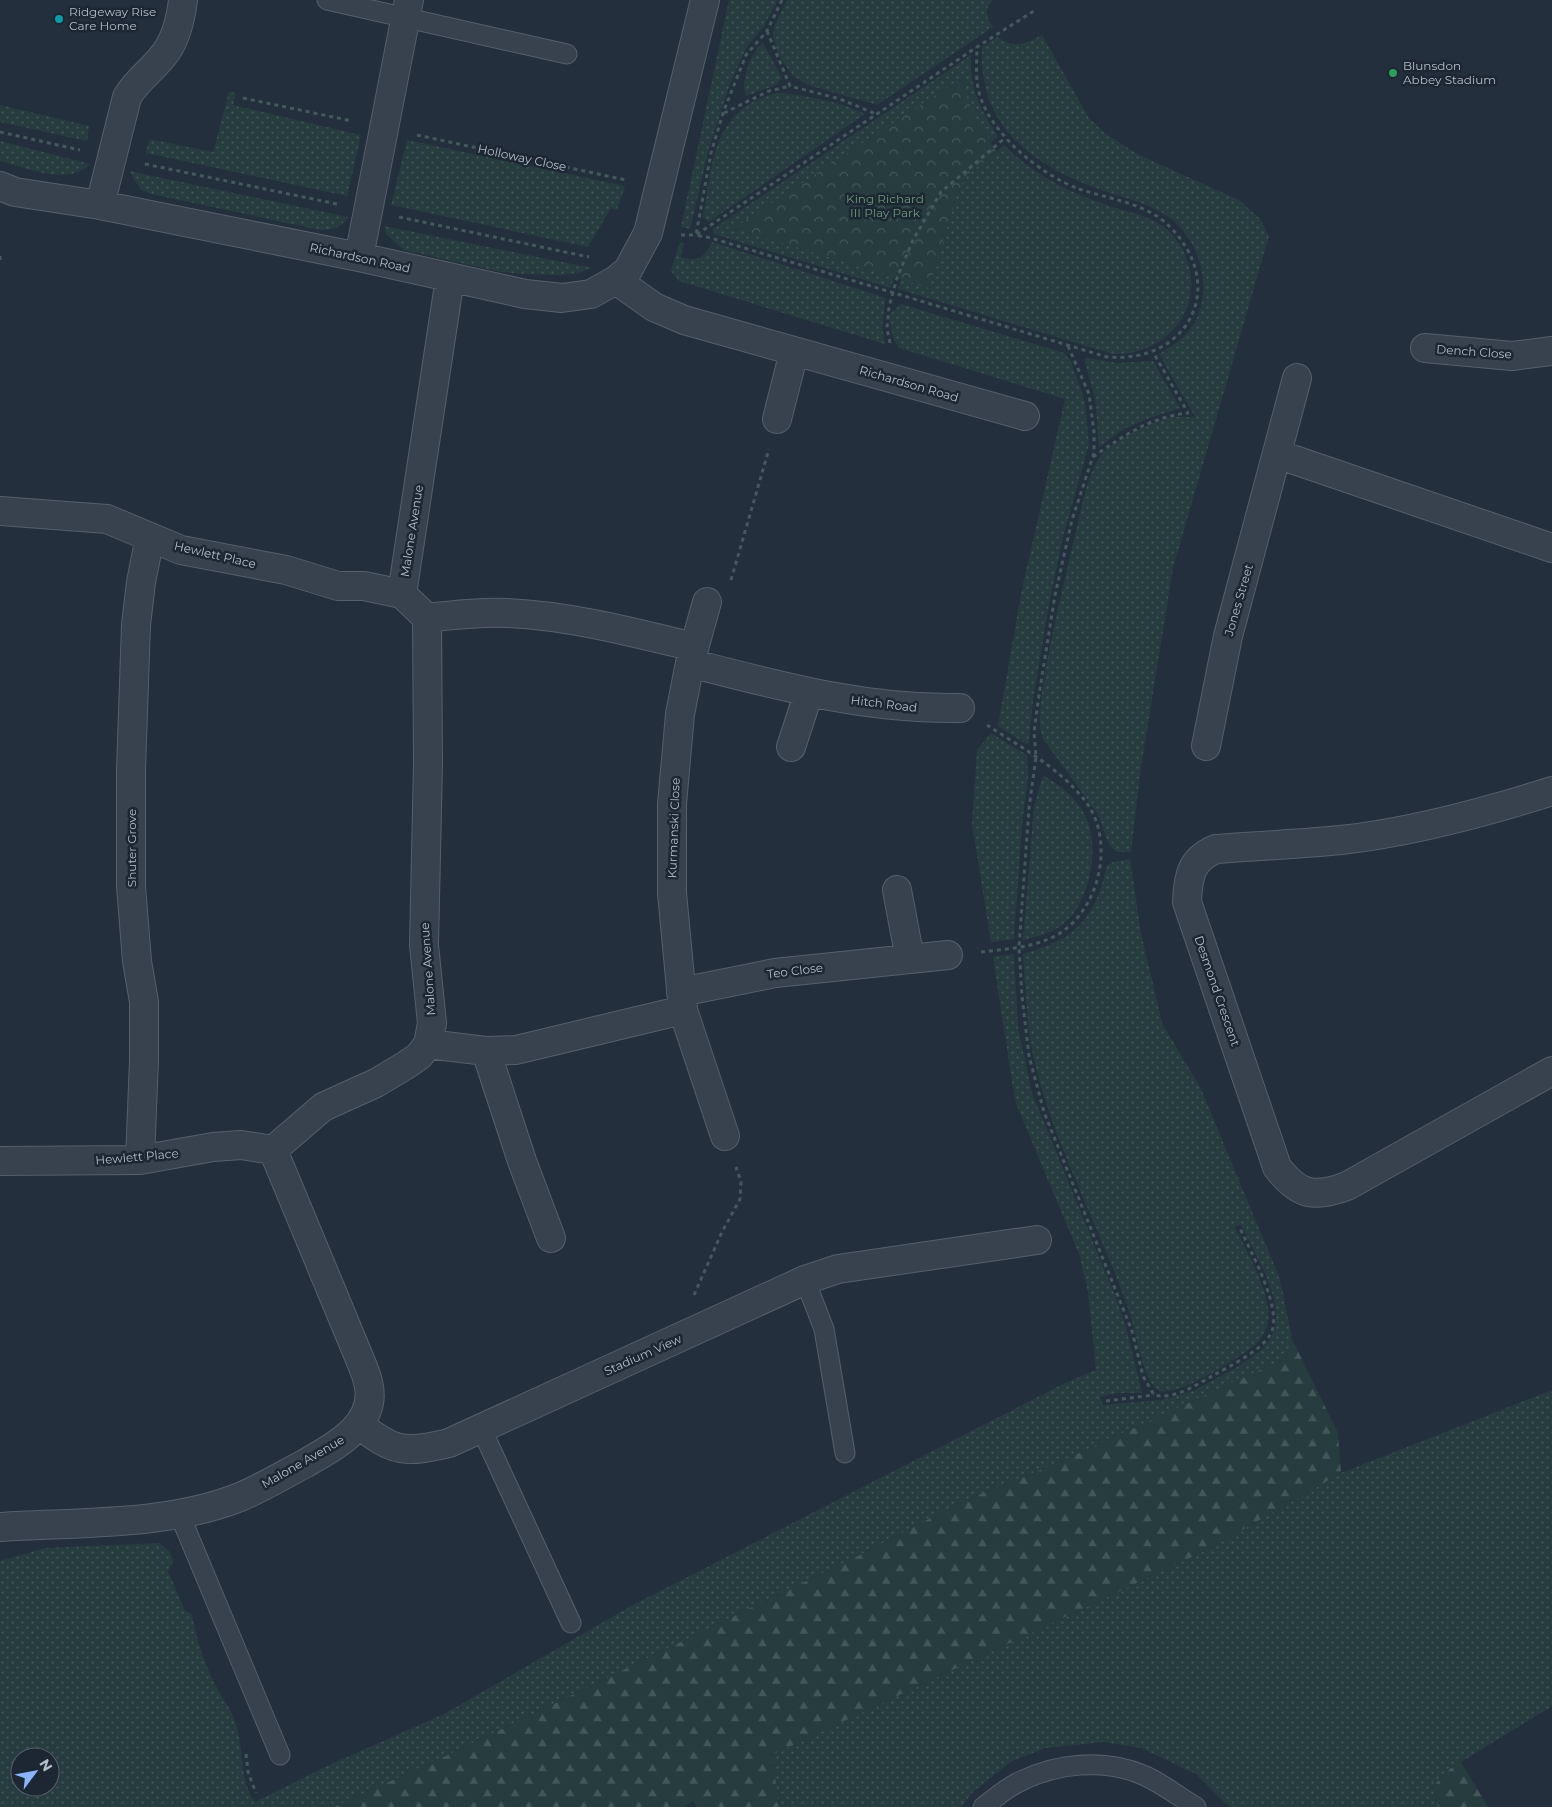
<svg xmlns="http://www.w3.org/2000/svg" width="1552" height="1807" viewBox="0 0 1552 1807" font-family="Montserrat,sans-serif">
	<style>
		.grass { fill: url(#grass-dots); fill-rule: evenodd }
		.forest { fill: url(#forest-firs) }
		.park { fill: url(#park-crowns) }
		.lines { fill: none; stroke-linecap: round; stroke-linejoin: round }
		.service-casing { stroke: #565f6c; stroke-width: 21 }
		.minor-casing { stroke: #565f6c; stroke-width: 30 }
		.path { stroke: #44595c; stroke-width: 3; stroke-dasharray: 4 4; stroke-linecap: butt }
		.service { stroke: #38414e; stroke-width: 19 }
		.minor { stroke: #38414e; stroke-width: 28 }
		.culture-dot { fill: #0f9aa8; stroke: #1d2633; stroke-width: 2 }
		.leisure-dot { fill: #2e9e5b; stroke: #1d2633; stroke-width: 2 }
		.labels { text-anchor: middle; stroke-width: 5; stroke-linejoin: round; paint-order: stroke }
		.poi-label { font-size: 12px; fill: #b4bcc9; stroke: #1d2633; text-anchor: start }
		.street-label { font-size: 12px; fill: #b4bcc9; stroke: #1d2633 }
		.park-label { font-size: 12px; fill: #6b9a76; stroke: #1d2633 }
	</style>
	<defs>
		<pattern id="grass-dots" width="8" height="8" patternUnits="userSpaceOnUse" patternTransform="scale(1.25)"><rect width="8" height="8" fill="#263c3f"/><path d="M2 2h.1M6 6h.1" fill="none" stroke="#435659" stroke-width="1.8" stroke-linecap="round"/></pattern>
		<pattern id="forest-firs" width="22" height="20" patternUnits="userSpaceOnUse" patternTransform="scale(1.25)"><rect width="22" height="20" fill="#263c3f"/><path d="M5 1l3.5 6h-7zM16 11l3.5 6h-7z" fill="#435659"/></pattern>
		<pattern id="park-crowns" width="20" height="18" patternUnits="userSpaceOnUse" patternTransform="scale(1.25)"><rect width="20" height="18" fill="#263c3f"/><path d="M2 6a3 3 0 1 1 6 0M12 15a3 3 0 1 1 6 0" fill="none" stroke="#435659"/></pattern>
	</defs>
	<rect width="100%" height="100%" fill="#242f3e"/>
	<path class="grass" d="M 729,0 L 778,0 L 764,26 L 746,48 L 730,84 L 709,148 L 690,229 L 681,227 Z
		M 787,0 L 993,0 C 984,8 986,18 993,27 L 877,105 L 808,85 L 793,76 L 779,56 L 773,37 L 774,27 Z
		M 1042,35 L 1089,118 L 1106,134 L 1139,155 L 1239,200 L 1260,219 L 1269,236 L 1173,568 L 1141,767 L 1131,852 L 1117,852 C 1105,845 1104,825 1097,813 L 1043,739 C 1040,729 1039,719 1040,709 C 1046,655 1060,601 1072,548 C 1078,525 1087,471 1102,454 C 1115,440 1151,422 1169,418 C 1178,416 1186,417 1195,417 L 1159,354 C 1169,348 1179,342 1187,333 C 1218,298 1202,237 1164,214 C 1143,201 1116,196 1093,187 C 1027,162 978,122 982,47 L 997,37 C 1014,49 1026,44 1042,35 Z
		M 763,43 L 782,78 L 776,85 L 746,96 C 739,84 752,50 763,43 Z
		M 971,55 C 969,87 980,110 998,136 L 991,142 L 972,115 L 965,95 L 963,77 L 735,228 L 894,277 L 891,288 L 714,234 L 713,229 Z
		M 229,92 L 236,93 L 233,105 L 361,135 L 347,196 L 146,153 L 149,139 L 213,152 Z
		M 775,93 C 798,93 845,103 865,114 L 709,222 L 703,218 C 713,162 712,111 775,93 Z
		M 0,105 L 89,126 L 87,141 L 0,122 Z
		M 407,140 L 625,186 L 617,210 L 611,208 L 588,247 L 391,205 Z
		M 0,141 L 90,164 C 66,187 29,168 0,161 Z
		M 1004,145 C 1030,172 1065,191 1101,203 C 1119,210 1141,213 1158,223 C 1197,247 1203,304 1169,334 C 1154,348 1132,355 1113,354 L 898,289 L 901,279 L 929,288 L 956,197 L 965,177 Z
		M 129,171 L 348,217 C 341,228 332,230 320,230 L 151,194 L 141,190 Z
		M 384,226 L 592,268 L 577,273 L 561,275 L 521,274 L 496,271 L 404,250 L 387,235 Z
		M 680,242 L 684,244 L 681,257 C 697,263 705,257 712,242 L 886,298 L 882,326 L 885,344 L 679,281 L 671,271 Z
		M 901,304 L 1064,353 L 1071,361 L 1085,402 L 1089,445 L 1063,537 L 1050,599 L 1033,700 L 1029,743 L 1026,744 L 998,726 L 1021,594 L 1065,399 L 899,348 C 892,337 890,327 890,314 Z
		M 1088,358 L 1117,363 L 1153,361 L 1180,408 L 1147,419 L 1124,429 L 1099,447 L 1095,398 L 1084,359 Z
		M 991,733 L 1027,755 L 1028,777 L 1022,825 L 1014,939 L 991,942 L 972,824 L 977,750 Z
		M 1043,775 C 1061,786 1077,798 1086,817 C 1100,847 1090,900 1066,922 C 1054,933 1038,936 1023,940 L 1034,807 Z
		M 1130,859 L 1141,933 L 1162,1023 L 1201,1089 L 1280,1279 L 1292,1339 L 1286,1358 L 1055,1464 L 961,1502 L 866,1552 L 446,1756 L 334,1807 L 0,1807 L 0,1561 L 45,1548 L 160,1543 L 170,1552 L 173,1561 L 168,1571 L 185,1611 L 192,1614 C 196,1638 204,1661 214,1683 C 222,1698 233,1711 237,1728 C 244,1753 239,1780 255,1802 L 327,1766 L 444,1714 L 631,1606 L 1065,1383 L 1096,1370 L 1088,1292 L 1079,1254 L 1015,1101 L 993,957 L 1014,954 L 1018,1028 L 1032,1093 L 1116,1298 L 1126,1327 L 1142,1393 L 1118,1393 L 1100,1397 L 1103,1405 L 1161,1400 L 1193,1391 L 1239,1366 L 1261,1350 L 1270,1339 L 1275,1329 L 1276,1315 L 1274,1299 L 1266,1275 L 1241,1225 L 1235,1227 C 1247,1253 1275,1298 1267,1326 C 1265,1333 1260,1340 1255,1345 C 1241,1357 1174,1400 1158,1390 C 1143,1380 1136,1334 1131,1317 C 1102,1230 1052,1143 1033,1055 C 1026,1023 1026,987 1023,954 C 1062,942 1084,932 1100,891 C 1103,883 1104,874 1107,866 L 1113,862 ZM 20,1757 L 50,1757 L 50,1787 L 20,1787 Z
		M 1552,1390 L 1552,1706 L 1450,1769 L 1432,1787 L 1438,1807 L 1229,1807 L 1196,1774 L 1141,1748 L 1104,1742 L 1046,1748 L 1012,1761 L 973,1792 L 961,1807 L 779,1807 L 772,1755 L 1211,1548 L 1341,1473 Z"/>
	<path class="forest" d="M 1292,1339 L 1338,1433 L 1341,1473 L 1211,1548 L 772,1755 L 779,1807 L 697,1807 L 694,1801 L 683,1807 L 334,1807 L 446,1756 L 866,1552 L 961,1502 L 1055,1464 L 1286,1358 Z
		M 1461,1762 L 1488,1807 L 1438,1807 L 1432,1787 L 1450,1769 Z"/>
	<path class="park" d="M 963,77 C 966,106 980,126 996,151 L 965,177 L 956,197 L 929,288 L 734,228 Z"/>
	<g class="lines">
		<g class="service-casing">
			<path id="service" d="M 327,0 L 567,54
				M 805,1280 L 824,1329 L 845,1453
				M 481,1428 L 571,1623
				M 179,1513 L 280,1755
				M 983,1807 C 994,1799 1005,1789 1017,1783 C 1055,1763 1104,1758 1143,1775 C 1162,1783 1179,1797 1196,1807"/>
		</g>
		<g class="minor-casing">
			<path id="minor" d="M 0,186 L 15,192 L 100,205 L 359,257 L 525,294 L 562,298 L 591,294 L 616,280 L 628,270 L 648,233 L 705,0
				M 100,205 L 127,97 C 138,78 157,67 168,49 C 177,35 181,16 183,0
				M 359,257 L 409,0
				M 616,280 L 654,307 L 684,320 L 1025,416
				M 1425,348 L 1512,356 L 1552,351
				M 777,419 L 794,352
				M 1277,454 L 1552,548
				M 0,511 L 107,519 L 181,550 L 286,570 L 338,586 L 364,586 L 402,594
				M 707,602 L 690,663 L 680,714 L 672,804 L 672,893 L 683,1010 L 725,1136
				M 427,618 C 453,615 480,612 507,613 C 571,616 632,632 694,647
				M 690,663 C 780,686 866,710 960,708
				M 1206,746 L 1228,636 L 1297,378
				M 791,747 L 809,692
				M 1552,791 C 1483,813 1413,832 1341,840 C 1300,844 1258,846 1216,849 C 1191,859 1188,876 1187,902 L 1277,1167 C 1299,1196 1315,1198 1347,1186 L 1552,1071
				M 897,890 L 910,959
				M 681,992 L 775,973 L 948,955
				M 428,1044 L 486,1051 L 516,1050 L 683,1010
				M 486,1051 L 522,1161 L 551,1238
				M 140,1160 L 144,1060 L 144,1002 L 137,961 L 131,886 L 131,770 L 136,625 L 141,582 L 150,537
				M 0,1161 L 140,1160 L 213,1147 L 241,1145 L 273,1150
				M 360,1425 C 394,1453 407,1453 449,1443 L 805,1280 L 838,1269 L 1037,1240
				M 0,1527 C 77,1522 168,1526 240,1497 C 262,1488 283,1475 304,1464 C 334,1447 379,1424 368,1382 C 366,1373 362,1365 359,1357 L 273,1150 L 323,1107 L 376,1083 L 406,1065 L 419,1056 L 428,1044 L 432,1023 L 424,945 L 428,763 L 427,618 L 402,594 L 450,278"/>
		</g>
		<path class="path" d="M 782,0 L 767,31 L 746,55 L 723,113 L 711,153 L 696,235 L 711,238 L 1107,357 C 1189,364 1229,285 1169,226 C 1146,203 1109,199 1079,189 C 1041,175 989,133 979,92 C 975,78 977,61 977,47
			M 767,31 L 790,86 L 840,99 L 876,114
			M 243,98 L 352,121
			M 724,113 L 769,91 L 790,86
			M 0,132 L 80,150
			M 417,135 L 626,180
			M 145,164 L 337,204
			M 399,217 L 589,257
			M 681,235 L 696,235 L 977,47 L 1037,9
			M 0,256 L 0,260
			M 890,343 L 887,328 L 889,307 L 897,278 L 913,240 L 941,192 L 1005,138
			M 1068,346 L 1089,394 L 1094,432 L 1094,453 L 1072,520 L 1055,595 L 1039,695 L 1034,732 L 1036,757 L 1029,808 L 1019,947 L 1022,996 L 1029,1056 L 1044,1112 L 1132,1331 L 1143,1376 L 1154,1395 C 1174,1400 1196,1385 1214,1375 C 1231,1365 1258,1353 1270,1335 C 1285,1312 1250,1251 1240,1228
			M 1093,457 C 1123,436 1150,417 1188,413 L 1153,352
			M 731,580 L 769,449
			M 981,952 C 1006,949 1032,948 1055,936 C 1099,913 1116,842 1086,802 C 1060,768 1022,748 987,725
			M 694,1295 L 722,1232 L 740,1199 L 741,1182 L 736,1167
			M 1106,1401 L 1154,1395
			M 246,1754 L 248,1772 L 256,1793"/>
		<use href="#service" class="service"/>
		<use href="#minor" class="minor"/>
	</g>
	<circle class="culture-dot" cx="59" cy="19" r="5"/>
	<circle class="leisure-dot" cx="1393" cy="73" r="5"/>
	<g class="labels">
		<g class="poi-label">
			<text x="69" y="16">Ridgeway Rise<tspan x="69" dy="14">Care Home</tspan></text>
			<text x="1403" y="70">Blunsdon<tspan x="1403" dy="14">Abbey Stadium</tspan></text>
		</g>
		<g class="street-label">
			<text transform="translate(522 158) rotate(12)" y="4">Holloway Close</text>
			<text transform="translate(360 258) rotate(12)" y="4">Richardson Road</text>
			<text transform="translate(1474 352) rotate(4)" y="4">Dench Close</text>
			<text transform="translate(909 384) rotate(16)" y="4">Richardson Road</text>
			<text transform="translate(412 531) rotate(-81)" y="4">Malone Avenue</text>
			<text transform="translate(215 555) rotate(13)" y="4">Hewlett Place</text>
			<text transform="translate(1239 600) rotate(-74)" y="4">Jones Street</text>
			<text transform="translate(884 704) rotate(7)" y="4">Hitch Road</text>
			<text transform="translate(674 828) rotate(-88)" y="4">Kurmanski Close</text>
			<text transform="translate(132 848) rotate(-90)" y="4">Shuter Grove</text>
			<text transform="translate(428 969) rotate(-94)" y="4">Malone Avenue</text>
			<text transform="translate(795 971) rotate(-7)" y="4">Teo Close</text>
			<text transform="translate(1217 991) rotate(71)" y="4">Desmond Crescent</text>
			<text transform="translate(137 1157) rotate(-5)" y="4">Hewlett Place</text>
			<text transform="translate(643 1355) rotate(-24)" y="4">Stadium View</text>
			<text transform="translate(303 1462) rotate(-30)" y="4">Malone Avenue</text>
		</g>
		<g class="park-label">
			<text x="885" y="203">King Richard<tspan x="885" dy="14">III Play Park</tspan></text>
		</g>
	</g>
	<g transform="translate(35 1772) rotate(58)"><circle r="24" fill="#1d2633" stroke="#59626f"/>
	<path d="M0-4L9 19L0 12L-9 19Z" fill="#8ab4f8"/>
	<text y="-8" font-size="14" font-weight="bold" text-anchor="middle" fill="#b4bcc9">N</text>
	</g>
</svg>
